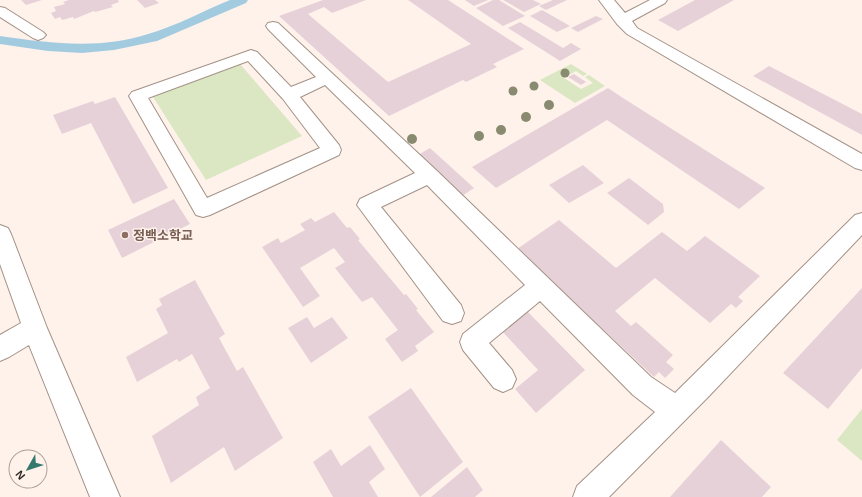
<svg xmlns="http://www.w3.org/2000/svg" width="862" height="497" viewBox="0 0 862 497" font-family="Helvetica,'Noto Sans KR',sans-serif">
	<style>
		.green { fill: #dae7c2 }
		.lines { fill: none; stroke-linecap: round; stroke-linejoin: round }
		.canal { fill: #a3cbe0; fill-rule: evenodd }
		.building { fill: #e7d1d9 }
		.minor-casing { stroke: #a39287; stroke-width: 2 }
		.minor { fill: #fff; fill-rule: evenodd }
		.tree { fill: #898b70 }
		.education-dot { fill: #8d6e63; stroke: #fef2eb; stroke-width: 1.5 }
		.labels { text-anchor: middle; stroke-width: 3; stroke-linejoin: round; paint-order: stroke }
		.education-label { font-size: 13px; font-weight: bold; fill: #785e54; stroke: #fef2eb; text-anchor: start }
	</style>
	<rect width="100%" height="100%" fill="#fef2eb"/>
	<path class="green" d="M 240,64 L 302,136 L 206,180 L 153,97 Z
		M 571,64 L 587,74 L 583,76 L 576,71 L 564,78 L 581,89 L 593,83 L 585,77 L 589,75 L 605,86 L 575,103 L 540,80 Z
		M 862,409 L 862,461 L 837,440 Z"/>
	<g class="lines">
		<path class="canal" d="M 230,0 L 248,0 L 246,3 L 157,41 L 114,50 L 82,53 L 48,51 L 0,44 L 0,36 C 49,43 99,50 148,34 C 176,26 203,11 230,0 Z"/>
	</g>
	<path class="building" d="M 21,0 L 42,0 L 26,5 Z
		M 69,0 L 118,0 L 119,2 L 111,5 L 113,7 L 95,12 L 94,11 L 74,19 L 73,17 L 62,20 L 60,17 L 55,19 L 51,13 L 56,11 L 54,7 L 65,4 L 63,2 Z
		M 137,0 L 155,0 L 159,3 L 145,8 Z
		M 323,0 L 366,0 L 332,13 L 324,7 L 308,14 L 388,82 L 471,44 L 408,0 L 448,0 L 524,49 L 493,64 L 497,67 L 466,82 L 463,80 L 389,116 L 279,16 Z
		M 465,0 L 488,0 L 474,6 Z
		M 493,0 L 499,0 L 525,16 L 503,26 L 476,8 Z
		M 503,0 L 533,0 L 541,4 L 524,12 Z
		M 553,0 L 567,0 L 546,10 L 539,6 Z
		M 695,0 L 734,0 L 678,31 L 658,20 Z
		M 542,10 L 570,26 L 557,32 L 530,16 Z
		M 596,16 L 603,19 L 578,32 L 571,28 Z
		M 520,22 L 563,48 L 571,43 L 581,49 L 560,61 L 508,28 Z
		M 769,66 L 862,114 L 862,135 L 753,76 Z
		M 574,74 L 586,82 L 581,85 L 568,77 Z
		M 608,88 L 623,98 L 765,188 L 739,209 L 607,120 L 496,188 L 472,167 Z
		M 115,97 L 168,188 L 133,204 L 91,123 L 62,134 L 53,115 L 93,101 L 95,104 Z
		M 430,148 L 474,188 L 462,196 L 418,155 Z
		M 583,165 L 604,183 L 569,203 L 549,185 Z
		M 629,178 L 663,204 L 664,212 L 648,225 L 607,193 Z
		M 174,199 L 190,224 L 122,258 L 108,230 Z
		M 334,212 L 347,228 L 350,227 L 360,239 L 358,240 L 404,295 L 406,294 L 418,309 L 416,310 L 434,332 L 415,346 L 418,351 L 402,362 L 385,339 L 398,330 L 372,297 L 362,302 L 335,268 L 345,262 L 334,248 L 300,268 L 320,296 L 303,307 L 262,247 L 278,238 L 281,243 L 305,230 L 300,224 L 311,218 L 315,222 Z
		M 559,220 L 616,268 L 662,232 L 687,251 L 705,236 L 760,276 L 738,297 L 743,301 L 736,308 L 731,304 L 710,323 L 655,278 L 615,311 L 631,326 L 636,322 L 673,355 L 666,362 L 674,369 L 665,378 L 659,372 L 654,377 L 517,249 Z
		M 195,280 L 225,334 L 219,338 L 237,371 L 243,367 L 283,438 L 235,471 L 224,447 L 171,483 L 152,436 L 199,405 L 196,397 L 210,388 L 192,354 L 179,362 L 177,359 L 137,382 L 126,357 L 168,333 L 156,309 L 162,305 L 159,299 Z
		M 862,288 L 862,368 L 828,409 L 783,373 Z
		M 527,311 L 585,370 L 536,413 L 515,389 L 538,370 L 501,330 Z
		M 307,317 L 314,328 L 332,317 L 348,338 L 311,363 L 288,328 Z
		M 411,388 L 463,462 L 420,497 L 368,417 Z
		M 721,440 L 771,487 L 762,497 L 670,497 Z
		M 370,445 L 385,469 L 369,482 L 378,497 L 333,497 L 313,462 L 331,449 L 341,466 Z
		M 467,467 L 483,490 L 475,497 L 431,497 Z"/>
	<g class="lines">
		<g class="minor-casing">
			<path id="minor" d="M 599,0 L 614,0 L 625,13 L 650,0 L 667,0 L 665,3 L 632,21 L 637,28 L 862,154 L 862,170 L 855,168 L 627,34 L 617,24 Z
				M 0,7 L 5,8 L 43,32 L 46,35 L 43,38 L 38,40 L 33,38 L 0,17 Z
				M 273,22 L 278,23 L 436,170 L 651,377 L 675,393 L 855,215 L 862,213 L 862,235 L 710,395 L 609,497 L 573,497 L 577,486 L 655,412 L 633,395 L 540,301 L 489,343 L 512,370 L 516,379 L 512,388 L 503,392 L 494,388 L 463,350 L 460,342 L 463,334 L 525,285 L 427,185 L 381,207 L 461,305 L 464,313 L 461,321 L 452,324 L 443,321 L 357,205 L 360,199 L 415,173 L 325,85 L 300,97 L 339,145 L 341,150 L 339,155 L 210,215 L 203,217 L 196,215 L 129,96 L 132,92 L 251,50 L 257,52 L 291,87 L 316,77 L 268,29 L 266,26 L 268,23 ZM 248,61 L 283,99 L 320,148 L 207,198 L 148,98 Z
				M 0,225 L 8,228 L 11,234 L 47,328 L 120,497 L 90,497 L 29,345 L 9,357 L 0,361 L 0,335 L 21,323 L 0,264 Z"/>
		</g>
		<use href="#minor" class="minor"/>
	</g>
	<g class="tree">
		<circle cx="565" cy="73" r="4.5"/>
		<circle cx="534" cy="86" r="4.5"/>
		<circle cx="513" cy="91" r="4.5"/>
		<circle cx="549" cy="105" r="5"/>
		<circle cx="526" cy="117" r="5"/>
		<circle cx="501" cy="130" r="5"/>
		<circle cx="479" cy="136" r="5"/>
		<circle cx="412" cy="139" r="5"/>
	</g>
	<circle class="education-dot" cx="125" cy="235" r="4"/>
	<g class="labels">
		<g class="education-label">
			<text x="133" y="240">정백소학교</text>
		</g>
	</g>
	<g transform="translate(28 469) rotate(231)"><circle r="19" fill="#fef2eb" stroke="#aaa09a"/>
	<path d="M0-3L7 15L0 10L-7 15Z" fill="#34796d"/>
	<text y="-6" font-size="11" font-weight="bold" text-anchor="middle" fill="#2c2521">N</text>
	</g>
</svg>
